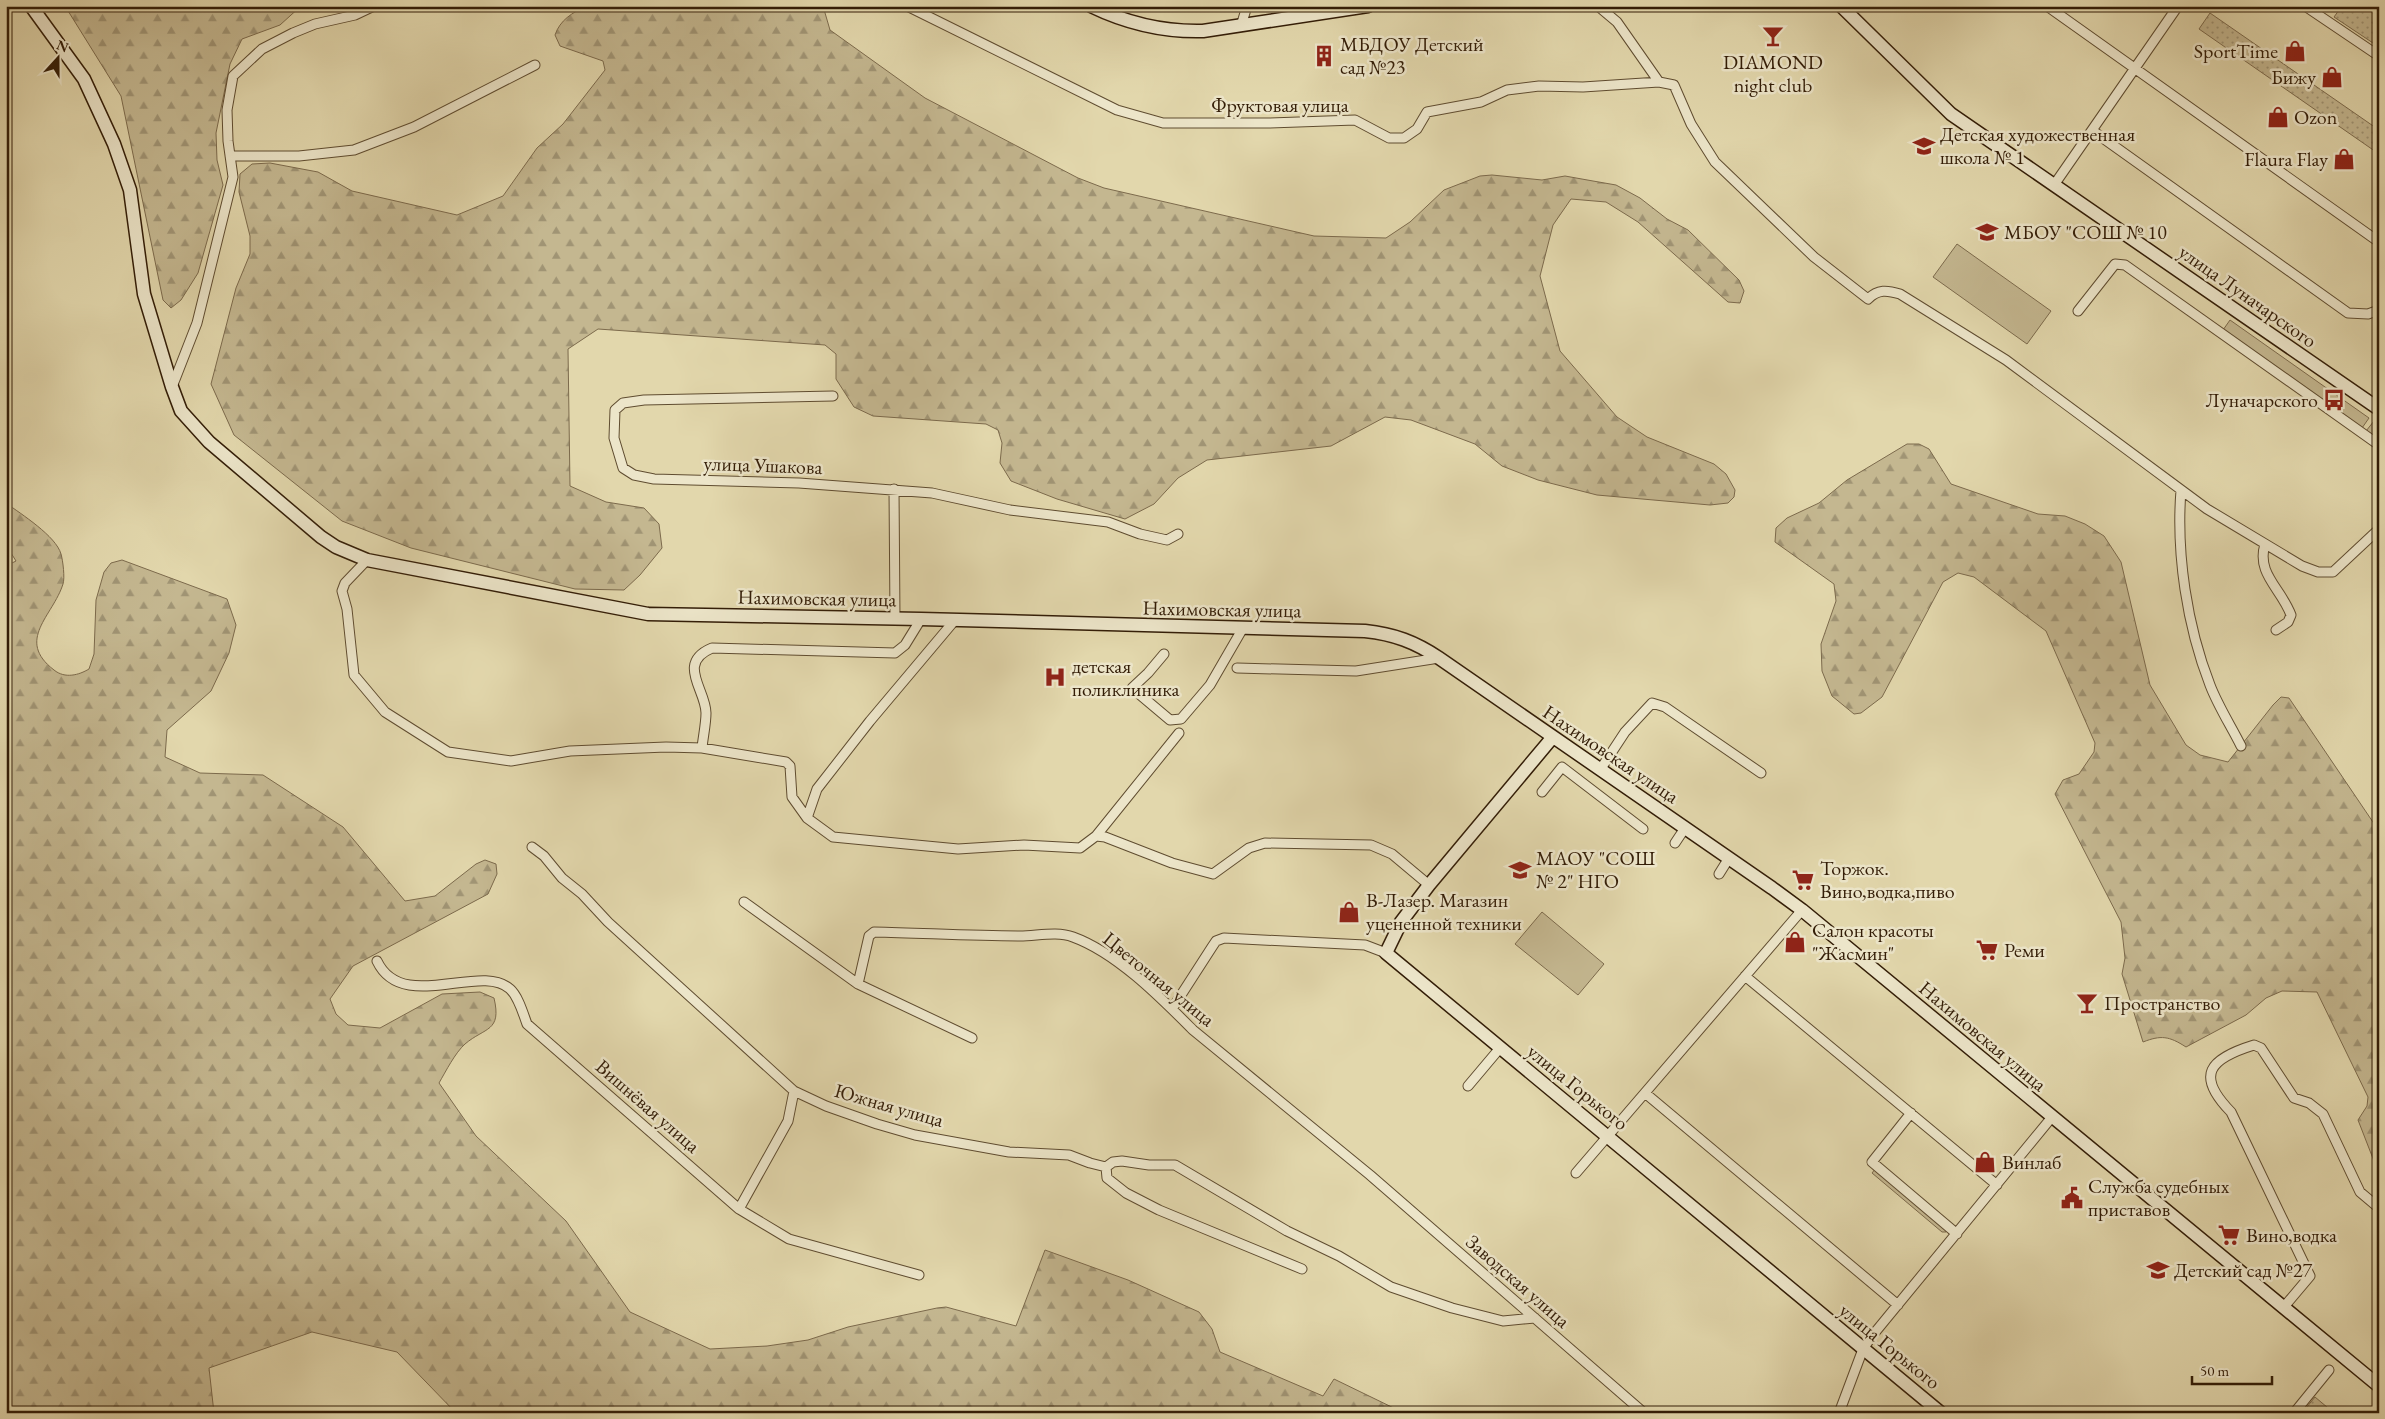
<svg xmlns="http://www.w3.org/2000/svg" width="2385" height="1419" viewBox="0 0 2385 1419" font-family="'EB Garamond',serif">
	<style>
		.green { fill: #c4b790; stroke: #7c6a4c }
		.forest { fill: url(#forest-firs); stroke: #7c6a4c }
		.park { fill: url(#park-dots); stroke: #7c6a4c }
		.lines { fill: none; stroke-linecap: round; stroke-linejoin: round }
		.street-casing { stroke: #5f4c30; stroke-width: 11 }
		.secondary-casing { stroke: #331d07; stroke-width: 15 }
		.street { stroke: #ece5c9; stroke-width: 9 }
		.secondary { stroke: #ece5c9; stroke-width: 12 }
		.labels { text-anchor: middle; stroke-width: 5; stroke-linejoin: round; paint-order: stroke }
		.poi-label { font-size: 20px; fill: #331d07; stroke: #ece5c9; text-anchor: start }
		.street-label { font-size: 20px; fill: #331d07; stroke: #ece5c9 }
	</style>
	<defs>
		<pattern id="forest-firs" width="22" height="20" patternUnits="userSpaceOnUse" patternTransform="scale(1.25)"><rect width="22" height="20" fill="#c4b790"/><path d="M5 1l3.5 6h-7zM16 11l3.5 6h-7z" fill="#a09474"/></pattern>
		<pattern id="park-dots" width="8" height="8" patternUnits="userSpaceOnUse" patternTransform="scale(1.25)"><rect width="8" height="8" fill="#c4b790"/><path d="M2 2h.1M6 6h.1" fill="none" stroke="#a09474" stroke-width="1.8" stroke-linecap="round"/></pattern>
	</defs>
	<rect width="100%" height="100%" fill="#e2d7ac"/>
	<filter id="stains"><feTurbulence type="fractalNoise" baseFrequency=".004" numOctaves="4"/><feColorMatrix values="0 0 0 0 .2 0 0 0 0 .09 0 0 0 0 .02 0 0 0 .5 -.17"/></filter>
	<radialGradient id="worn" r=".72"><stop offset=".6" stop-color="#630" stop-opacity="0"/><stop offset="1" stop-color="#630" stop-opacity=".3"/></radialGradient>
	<path class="green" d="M 1957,244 L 2051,311 L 2027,344 L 1933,277 Z
		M 2230,320 L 2369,418 L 2362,428 L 2223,330 Z
		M 2374,421 L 2379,425 L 2379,440 L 2366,431 Z
		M 1542,912 L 1604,964 L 1578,995 L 1515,944 Z
		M 1876,1168 L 1947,1229 L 1946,1232 L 1942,1232 L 1872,1173 Z"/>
	<path class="forest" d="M 65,6 L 301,6 L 280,25 L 242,39 L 230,64 L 216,133 L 217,160 L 223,185 L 198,273 L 181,300 L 171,308 L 163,300 L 121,96 Z
		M 586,6 L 823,6 L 830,30 L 925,98 L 1078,178 L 1104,188 L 1314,236 L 1386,238 L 1410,222 L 1444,190 L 1480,176 L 1492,175 L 1542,180 L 1565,176 L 1593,181 L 1616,185 L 1640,198 L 1667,219 L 1688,230 L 1739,280 L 1744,291 L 1740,303 L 1728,302 L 1638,222 L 1606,202 L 1571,199 L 1553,225 L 1540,276 L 1560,351 L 1617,417 L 1647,437 L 1714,464 L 1726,474 L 1735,490 L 1734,497 L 1728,503 L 1710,505 L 1597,495 L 1538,480 L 1502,466 L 1475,444 L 1411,420 L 1385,417 L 1331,446 L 1207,460 L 1178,478 L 1154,504 L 1125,519 L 1057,499 L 1011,481 L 1000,463 L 1002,443 L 998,430 L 986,424 L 873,416 L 854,407 L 836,379 L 836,354 L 825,345 L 598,329 L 568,349 L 570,486 L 606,502 L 644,508 L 659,524 L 662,548 L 640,575 L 624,590 L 575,589 L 411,548 L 342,521 L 234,435 L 211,384 L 236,288 L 250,254 L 250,236 L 239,192 L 240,174 L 252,164 L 270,163 L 318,172 L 352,191 L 457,215 L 503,196 L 537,148 L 563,124 L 605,70 L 603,61 L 560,46 L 555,35 C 560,20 572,13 586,6 Z
		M 1907,444 L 1919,444 L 1929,449 L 1951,484 L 2038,514 L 2065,516 L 2085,524 L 2104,536 L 2121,562 L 2150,685 L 2186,745 L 2200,755 L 2228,762 L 2273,705 L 2281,697 L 2289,698 L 2379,831 L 2379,1174 L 2358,1120 L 2367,1106 L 2368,1097 L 2317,992 L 2282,991 L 2266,998 L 2246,1015 L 2186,1047 C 2169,1036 2161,1035 2143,1042 L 2122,974 L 2125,958 L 2121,922 L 2055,794 L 2063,780 L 2079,774 L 2094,752 L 2095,743 L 2046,631 L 1974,577 L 1958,573 L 1943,582 L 1882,697 L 1861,713 L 1854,714 L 1832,696 L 1822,671 L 1821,644 L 1836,601 L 1834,584 L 1775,542 L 1776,528 L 1787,518 L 1819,503 L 1847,480 Z
		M 6,503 C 21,514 56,536 61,554 C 63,561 65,578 63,584 C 53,616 15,640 54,670 C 65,679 79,675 89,669 L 94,654 L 96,600 L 104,572 L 111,563 L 122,560 L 227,599 L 236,625 L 229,653 L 211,691 L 167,730 L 165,757 L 200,773 L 263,775 L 343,827 L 405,901 L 435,896 L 476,864 L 485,860 L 496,864 L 497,874 L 488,894 L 353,966 L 330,999 L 336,1014 L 348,1025 L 380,1028 L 442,994 L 480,992 L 494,998 C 502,1032 485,1027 465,1044 C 455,1053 446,1071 439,1083 L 476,1136 L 566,1221 L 630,1312 L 710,1349 L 767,1346 L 808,1340 L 848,1327 L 937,1308 L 946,1307 L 1016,1326 L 1045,1250 L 1128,1280 L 1199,1312 L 1212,1329 L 1220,1352 L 1323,1396 L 1334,1379 L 1404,1413 L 456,1413 L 397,1352 L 312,1332 L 209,1368 L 214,1413 L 6,1413 L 6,566 L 16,561 L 6,545 Z"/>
	<path class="park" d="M 2342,6 L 2379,7 L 2379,47 L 2334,17 Z
		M 2210,13 L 2379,130 L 2379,154 L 2199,29 Z
		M 2315,1397 L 2334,1413 L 2302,1413 Z"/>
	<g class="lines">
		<g class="street-casing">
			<path id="street" d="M 907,6 L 1117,110 L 1163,123 L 1269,123 L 1355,120 L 1389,138 L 1404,138 L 1417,129 L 1427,112 L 1481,102 L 1507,90 L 1539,86 L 1583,87 L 1659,82
				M 1598,6 L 1617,22 L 1659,82 L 1674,85 L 1691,124 L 1715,162 L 1814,257 L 1868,299 C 1878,289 1887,290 1900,294 L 2006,360 L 2207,509 L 2302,566 L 2318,572 L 2333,572 L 2379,529
				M 2047,6 L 2379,242
				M 2305,6 L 2379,56
				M 1241,26 L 1247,6
				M 2093,131 L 2348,313 L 2368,314 L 2379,310
				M 230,156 L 299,156 L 354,150 L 414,127 L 535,65
				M 2054,185 L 2178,6
				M 2078,311 L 2115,264 L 2125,265 L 2379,445
				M 172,387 L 197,323 L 233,177 L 228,141 L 227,110 L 233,76 L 262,49 L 293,33 L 315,24 L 355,15 L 374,6
				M 833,396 L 644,400 L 623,403 L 615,410 L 614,438 L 623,468 L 634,475 L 654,479 L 799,483 L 932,493 L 1010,510 L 1108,522 L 1140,534 L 1167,540 L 1178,534
				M 894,489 L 895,618
				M 2181,490 C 2176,554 2187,626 2210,685 C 2218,706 2231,726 2241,746
				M 2265,544 C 2256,574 2281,588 2291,615 L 2288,622 L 2276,630
				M 367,560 L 345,583 L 342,591 L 347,609 L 354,675 L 385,712 L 448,752 L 511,761 L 570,751 L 666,747 L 702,748 L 786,762 L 790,766 L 792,797 L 807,818 L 833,837 L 958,849 L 1024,845 L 1080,848 L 1096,836 L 1105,837 L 1172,863 L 1213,874 L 1249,848 L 1265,843 L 1371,845 L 1392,854 L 1429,885
				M 1164,654 L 1148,673 L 1132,688 L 1170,720 L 1181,719 L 1210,685 L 1243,628
				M 1237,668 L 1356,671 L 1439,658
				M 702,748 C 703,737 706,724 706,713 C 706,690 676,663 712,648 L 895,653 L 905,645 L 921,619
				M 1600,770 L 1625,732 L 1652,703 L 1665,707 L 1761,773
				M 1542,792 L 1562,767 L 1643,829
				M 807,818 L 817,789 L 870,721 L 955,620
				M 1096,836 L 1179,733
				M 1675,843 L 1685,828
				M 532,847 L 544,856 L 562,878 L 582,894 L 608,922 L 794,1091 L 826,1106 L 877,1124 L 915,1135 L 1009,1152 L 1069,1155 L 1090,1163 L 1106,1167
				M 1719,874 L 1729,858
				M 744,902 L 858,984 L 972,1038
				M 377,961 C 402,1014 481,962 510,989 C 518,996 523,1013 527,1024 L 739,1209 L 789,1239 L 919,1275
				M 1745,976 L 1997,1185
				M 858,984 L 869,936 L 874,932 C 923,933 971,936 1020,936 C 1037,936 1057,931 1073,937 C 1117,953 1161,998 1193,1030 L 1370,1175 L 1644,1413
				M 1172,1009 L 1212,947 L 1216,941 L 1224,938 L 1365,945 L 1386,953
				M 1468,1086 L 1500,1048
				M 1645,1093 L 1898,1305
				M 1911,1113 L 1872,1162 L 1957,1234
				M 1106,1167 L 1113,1162 L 1122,1161 L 1149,1165 L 1175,1165 L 1287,1231 L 1339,1256 L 1391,1287 L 1452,1308 L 1503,1321 L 1535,1318
				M 1106,1167 L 1107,1178 L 1126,1193 L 1159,1210 L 1302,1269
				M 1576,1173 L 1802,910
				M 739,1209 L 788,1121 L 794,1091
				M 2283,1308 L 2310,1276 L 2231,1112 C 2195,1075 2209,1059 2254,1045 L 2261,1048 L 2294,1098 L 2309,1103 L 2323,1114 L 2360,1192 L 2379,1208
				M 1839,1413 L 1863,1349 L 1872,1336 L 2052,1117
				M 2294,1413 L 2329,1370"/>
		</g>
		<g class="secondary-casing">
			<path id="secondary" d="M 31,6 L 84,79 L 114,144 L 130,190 L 144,294 L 172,387 L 181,411 L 209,442 L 321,537 L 336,547 L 367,560 L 648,614 L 921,619 L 1365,631 C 1394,634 1415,642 1439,658 L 1772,888 L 1802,910 L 2379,1386
				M 1091,6 C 1126,23 1165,32 1203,31 L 1368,6
				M 1841,6 L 1951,114 L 2379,409
				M 1552,738 L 1429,885 L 1401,922 L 1386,953 L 1941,1413"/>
		</g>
		<use href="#street" class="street"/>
		<use href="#secondary" class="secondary"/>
	</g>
	<defs>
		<g id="bar-bare" transform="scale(1.725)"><path d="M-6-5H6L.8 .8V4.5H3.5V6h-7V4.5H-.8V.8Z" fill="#8f2418" stroke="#ece5c9" stroke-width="2.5" paint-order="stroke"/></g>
		<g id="shop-bare" transform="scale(1.725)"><path d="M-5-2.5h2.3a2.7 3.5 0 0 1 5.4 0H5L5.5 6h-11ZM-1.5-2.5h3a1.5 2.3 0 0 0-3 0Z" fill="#8f2418" stroke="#ece5c9" stroke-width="2.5" paint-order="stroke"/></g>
		<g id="building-bare" transform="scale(1.725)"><path d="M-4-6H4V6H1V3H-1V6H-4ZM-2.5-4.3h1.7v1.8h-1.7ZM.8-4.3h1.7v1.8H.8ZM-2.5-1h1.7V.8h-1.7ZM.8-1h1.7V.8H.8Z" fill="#8f2418" stroke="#ece5c9" stroke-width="2.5" paint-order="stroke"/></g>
		<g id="school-bare" transform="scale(1.725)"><path d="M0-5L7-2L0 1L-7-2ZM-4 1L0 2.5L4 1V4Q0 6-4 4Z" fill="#8f2418" stroke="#ece5c9" stroke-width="2.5" paint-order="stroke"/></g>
		<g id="bus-bare" transform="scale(1.725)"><path d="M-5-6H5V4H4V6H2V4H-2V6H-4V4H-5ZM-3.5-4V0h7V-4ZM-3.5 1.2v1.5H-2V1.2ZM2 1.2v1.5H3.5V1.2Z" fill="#8f2418" stroke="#ece5c9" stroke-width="2.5" paint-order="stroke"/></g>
		<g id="hospital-bare" transform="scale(1.725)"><path d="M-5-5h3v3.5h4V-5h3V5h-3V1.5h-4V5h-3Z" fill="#8f2418" stroke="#ece5c9" stroke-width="2.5" paint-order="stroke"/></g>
		<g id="supermarket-bare" transform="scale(1.725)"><path d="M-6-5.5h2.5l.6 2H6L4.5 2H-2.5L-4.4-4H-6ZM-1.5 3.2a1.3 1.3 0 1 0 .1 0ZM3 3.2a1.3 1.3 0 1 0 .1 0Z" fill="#8f2418" stroke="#ece5c9" stroke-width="2.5" paint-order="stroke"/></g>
		<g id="civic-bare" transform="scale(1.725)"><path d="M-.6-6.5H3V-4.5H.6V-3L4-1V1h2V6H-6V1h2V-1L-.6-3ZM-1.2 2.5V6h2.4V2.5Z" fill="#8f2418" stroke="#ece5c9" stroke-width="2.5" paint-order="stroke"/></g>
	</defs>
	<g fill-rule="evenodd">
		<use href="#bar-bare" x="1773" y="36"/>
		<use href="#shop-bare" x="2295" y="51"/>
		<use href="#building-bare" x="1324" y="56"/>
		<use href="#shop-bare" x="2332" y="77"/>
		<use href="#shop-bare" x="2278" y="117"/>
		<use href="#school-bare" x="1924" y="146"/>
		<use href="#shop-bare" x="2344" y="159"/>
		<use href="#school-bare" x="1987" y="232"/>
		<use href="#bus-bare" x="2334" y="400"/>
		<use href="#hospital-bare" x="1055" y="677"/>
		<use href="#school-bare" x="1520" y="870"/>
		<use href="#supermarket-bare" x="1803" y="880"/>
		<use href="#shop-bare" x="1349" y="912"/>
		<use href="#shop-bare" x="1795" y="942"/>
		<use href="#supermarket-bare" x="1987" y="950"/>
		<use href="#bar-bare" x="2087" y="1003"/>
		<use href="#shop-bare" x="1985" y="1162"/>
		<use href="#civic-bare" x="2072" y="1198"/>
		<use href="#supermarket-bare" x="2229" y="1235"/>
		<use href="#school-bare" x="2158" y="1270"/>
	</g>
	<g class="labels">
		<g class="poi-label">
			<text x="1340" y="51">МБДОУ Детский<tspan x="1340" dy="23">сад №23</tspan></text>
			<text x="2278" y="58" text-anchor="end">SportTime</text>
			<text x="1773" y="69" text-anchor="middle">DIAMOND<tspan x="1773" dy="23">night club</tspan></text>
			<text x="2316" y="84" text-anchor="end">Бижу</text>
			<text x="2294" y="124">Ozon</text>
			<text x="1940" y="141">Детская художественная<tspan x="1940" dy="23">школа № 1</tspan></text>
			<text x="2328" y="166" text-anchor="end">Flaura Flay</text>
			<text x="2004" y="239">МБОУ "СОШ № 10</text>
			<text x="2318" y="407" text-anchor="end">Луначарского</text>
			<text x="1072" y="673">детская<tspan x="1072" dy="23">поликлиника</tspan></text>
			<text x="1536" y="865">МАОУ "СОШ<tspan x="1536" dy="23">№ 2" НГО</tspan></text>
			<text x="1820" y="875">Торжок.<tspan x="1820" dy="23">Вино,водка,пиво</tspan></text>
			<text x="1366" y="907">В-Лазер. Магазин<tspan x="1366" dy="23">уцененной техники</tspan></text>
			<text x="1812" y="937">Салон красоты<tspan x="1812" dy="23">"Жасмин"</tspan></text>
			<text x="2004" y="957">Реми</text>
			<text x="2104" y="1010">Пространство</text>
			<text x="2002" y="1169">Винлаб</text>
			<text x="2088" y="1193">Служба судебных<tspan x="2088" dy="23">приставов</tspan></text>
			<text x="2246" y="1242">Вино,водка</text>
			<text x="2174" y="1277">Детский сад №27</text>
		</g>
		<g class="street-label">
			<text x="1280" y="112">Фруктовая улица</text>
			<text transform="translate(2248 296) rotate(35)" y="7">улица Луначарского</text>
			<text transform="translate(763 465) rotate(2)" y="7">улица Ушакова</text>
			<text transform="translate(817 598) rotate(1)" y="7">Нахимовская улица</text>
			<text transform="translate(1222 609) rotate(1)" y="7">Нахимовская улица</text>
			<text transform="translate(1611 754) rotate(34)" y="7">Нахимовская улица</text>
			<text transform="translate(1159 979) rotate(39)" y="7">Цветочная улица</text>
			<text transform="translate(1983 1036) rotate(40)" y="7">Нахимовская улица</text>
			<text transform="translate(1578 1087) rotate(39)" y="7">улица Горького</text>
			<text transform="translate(889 1105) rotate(16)" y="7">Южная улица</text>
			<text transform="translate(648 1106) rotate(41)" y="7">Вишнёвая улица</text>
			<text transform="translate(1518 1281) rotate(41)" y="7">Заводская улица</text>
			<text transform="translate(1890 1346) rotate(39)" y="7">улица Горького</text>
		</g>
	</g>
	<rect width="2385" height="1419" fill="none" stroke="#e2d7ac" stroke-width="25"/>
	<rect x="8" y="8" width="2370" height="1404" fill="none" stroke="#331d07" stroke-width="2.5"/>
	<rect x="12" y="12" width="2360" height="1394" fill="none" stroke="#331d07"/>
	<g transform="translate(58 58) rotate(21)" stroke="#ece5c9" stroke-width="4" paint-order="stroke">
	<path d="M0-4L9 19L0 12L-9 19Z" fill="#331d07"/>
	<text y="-8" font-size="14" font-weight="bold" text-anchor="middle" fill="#331d07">N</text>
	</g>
	<path d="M2192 1376v8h80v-8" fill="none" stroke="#331d07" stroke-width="2.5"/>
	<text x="2200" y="1376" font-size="15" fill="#331d07" stroke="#ece5c9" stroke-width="4" paint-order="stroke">50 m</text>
	<rect width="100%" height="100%" filter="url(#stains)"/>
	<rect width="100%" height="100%" fill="url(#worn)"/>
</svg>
